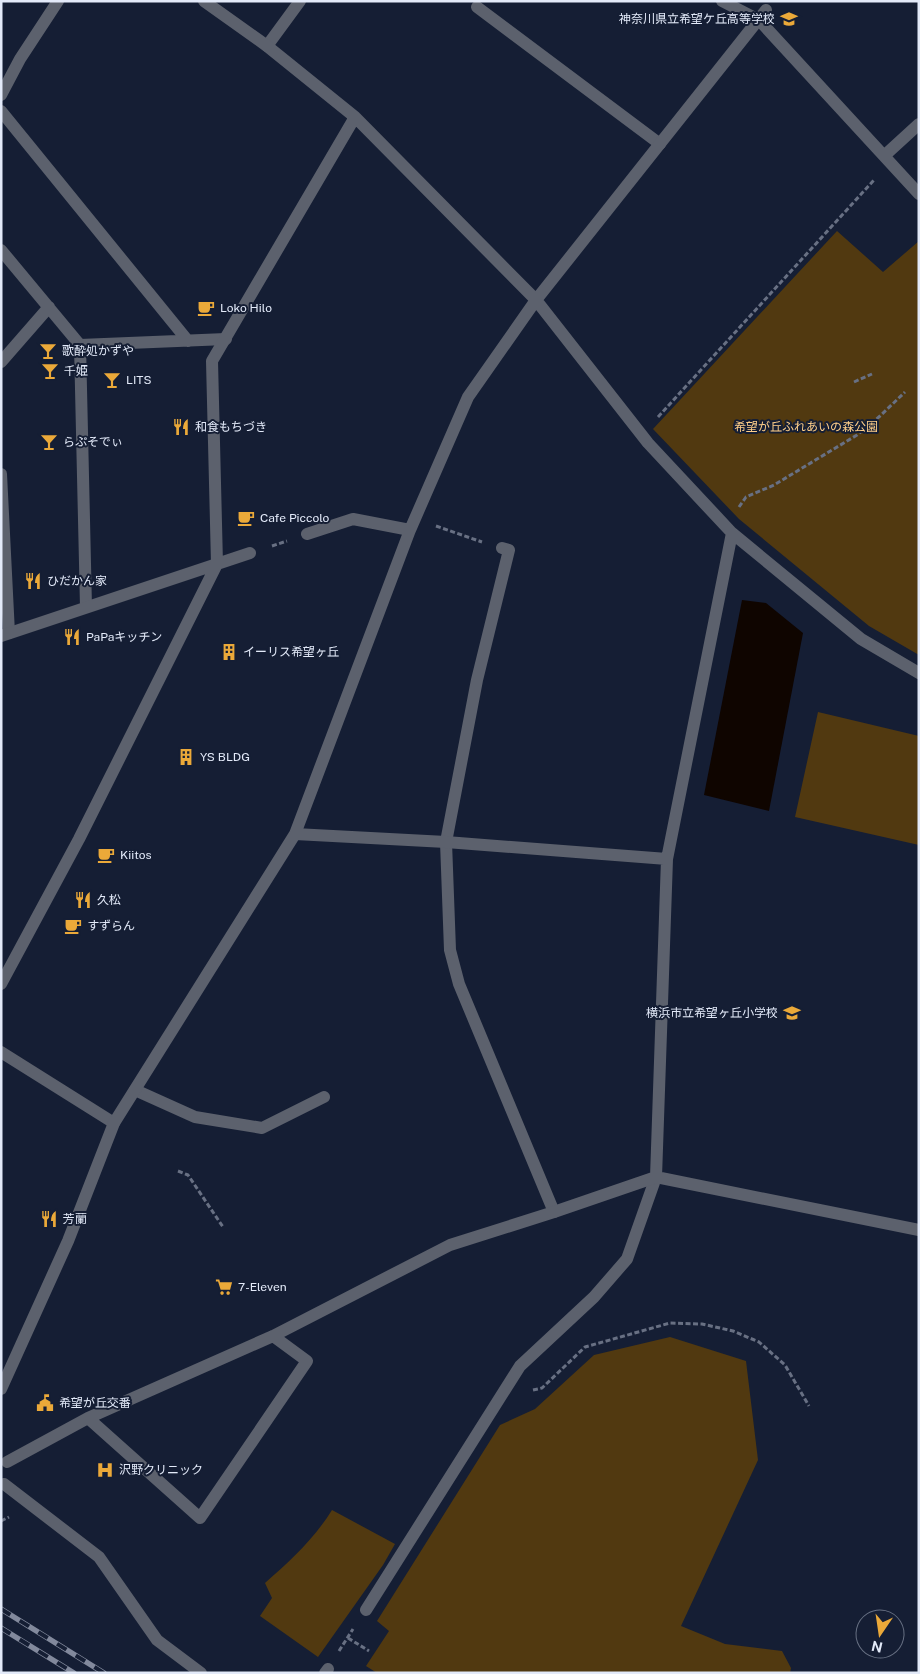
<svg xmlns="http://www.w3.org/2000/svg" width="920" height="1674" viewBox="0 0 920 1674" font-family="'Public Sans','Noto Sans JP',sans-serif">
	<style>
		.green { fill: #513910 }
		.water { fill: #0f0500 }
		.lines { fill: none; stroke-linecap: round; stroke-linejoin: round }
		.path { stroke: #687083; stroke-width: 3; stroke-dasharray: 5 2.5; stroke-linecap: butt }
		.lane { stroke: #5c616d; stroke-width: 12 }
		.street { stroke: #5c616d; stroke-width: 12 }
		.rail-casing { stroke: #82899c; stroke-width: 5.5 }
		.rail { stroke: #151e34; stroke-width: 4; stroke-dasharray: 11; stroke-linecap: butt }
		.labels { text-anchor: middle; stroke-width: 4; stroke-linejoin: round; paint-order: stroke }
		.poi-label { font-size: 12px; fill: #e3eaf9; stroke: #151e34; text-anchor: start }
		.park-label { font-size: 12px; fill: #ffcf89; stroke: #151e34 }
	</style>
	<rect width="100%" height="100%" fill="#151e34"/>
	<path class="green" d="M 837,231 L 883,272 L 919,241 L 919,655 L 869,626 L 739,519 L 653,429 Z
		M 818,712 L 919,736 L 919,845 L 795,817 Z
		M 670,1337 L 746,1361 L 758,1460 L 681,1626 L 725,1644 L 782,1651 L 791,1668 L 790,1673 L 377,1673 L 366,1666 L 389,1631 L 377,1621 L 500,1425 L 535,1409 L 594,1355 Z
		M 332,1510 L 395,1544 L 383,1565 L 318,1657 L 260,1616 L 272,1598 L 265,1583 C 290,1561 314,1539 332,1510 Z"/>
	<path class="water" d="M 742,600 L 766,603 L 803,633 L 769,811 L 704,795 Z"/>
	<g class="lines">
		<path class="path" d="M 854,382 L 872,374
			M 658,417 L 874,180
			M 739,507 L 746,497 L 774,485 L 857,435 L 880,416 L 905,392
			M 436,526 L 482,542
			M 272,546 L 287,541
			M 178,1171 L 188,1175 L 223,1227
			M 533,1390 L 542,1388 L 585,1347 L 670,1323 L 702,1324 L 733,1331 L 759,1342 L 785,1365 L 809,1406
			M 1,1521 L 9,1517
			M 348,1638 L 369,1651
			M 339,1651 L 353,1629"/>
		<path class="lane" d="M 477,7 L 660,144
			M 267,46 L 300,1
			M 1,95 L 20,59 L 58,1
			M 1,111 L 188,341
			M 1,250 L 80,345 L 226,339
			M 80,345 L 86,607
			M 1,362 L 49,307
			M 1,474 L 9,633
			M 502,548 L 509,550 L 477,680 L 446,842 L 450,950 L 459,984 L 554,1212
			M 1,1052 L 114,1123
			M 135,1090 L 195,1117 L 262,1128 L 324,1097
			M 366,1610 L 520,1366 L 594,1297 L 627,1259 L 656,1177
			M 325,1673 L 328,1669"/>
		<path class="street" d="M 204,1 L 267,46 L 355,117 L 536,300 L 648,443 L 732,533 L 861,639 L 919,673
			M 722,1 L 759,20 L 919,194
			M 884,156 L 919,124
			M 307,534 L 353,519 L 410,530
			M 1,636 L 250,553
			M 295,834 L 446,842 L 667,859
			M 1,984 L 79,839 L 217,564 L 212,361 L 355,117
			M 656,1177 L 667,859 L 732,533
			M 1,1389 L 68,1241 L 114,1123 L 295,834 L 410,530 L 468,397 L 536,300 L 766,10
			M 88,1418 L 200,1518 L 307,1361 L 273,1336
			M 7,1462 L 88,1418 L 273,1336 L 450,1245 L 554,1212 L 656,1177 L 919,1230
			M 4,1484 L 99,1557 L 157,1640 L 201,1673"/>
		<g class="rail-casing">
			<path id="rail" d="M 1,1609 L 104,1673
				M 1,1628 L 74,1673"/>
		</g>
		<use href="#rail" class="rail"/>
	</g>
	<defs>
		<g id="school-bare" transform="scale(1.35)"><path d="M0-5L7-2L0 1L-7-2ZM-4 1L0 2.5L4 1V4Q0 6-4 4Z" fill="#eba939" stroke="#151e34" stroke-width="2.5" paint-order="stroke"/></g>
		<g id="cafe-bare" transform="scale(1.35)"><path d="M-5.5-4.5H6V0H3Q3 3.5 0 3.5H-2.5Q-5.5 3.5-5.5 0ZM3-3.2v2h1.7v-2ZM-6 4.5H4V6H-6Z" fill="#eba939" stroke="#151e34" stroke-width="2.5" paint-order="stroke"/></g>
		<g id="bar-bare" transform="scale(1.35)"><path d="M-6-5H6L.8 .8V4.5H3.5V6h-7V4.5H-.8V.8Z" fill="#eba939" stroke="#151e34" stroke-width="2.5" paint-order="stroke"/></g>
		<g id="restaurant-bare" transform="scale(1.35)"><path d="M-5-6h1v4h1v-4h1v4h1v-4h1v5L-1.5 .5V6h-2V.5L-5-1ZM5-6V6H3V1.5H1.5Q1.5-4 5-6Z" fill="#eba939" stroke="#151e34" stroke-width="2.5" paint-order="stroke"/></g>
		<g id="building-bare" transform="scale(1.35)"><path d="M-4-6H4V6H1V3H-1V6H-4ZM-2.5-4.3h1.7v1.8h-1.7ZM.8-4.3h1.7v1.8H.8ZM-2.5-1h1.7V.8h-1.7ZM.8-1h1.7V.8H.8Z" fill="#eba939" stroke="#151e34" stroke-width="2.5" paint-order="stroke"/></g>
		<g id="supermarket-bare" transform="scale(1.35)"><path d="M-6-5.5h2.5l.6 2H6L4.5 2H-2.5L-4.4-4H-6ZM-1.5 3.2a1.3 1.3 0 1 0 .1 0ZM3 3.2a1.3 1.3 0 1 0 .1 0Z" fill="#eba939" stroke="#151e34" stroke-width="2.5" paint-order="stroke"/></g>
		<g id="civic-bare" transform="scale(1.35)"><path d="M-.6-6.5H3V-4.5H.6V-3L4-1V1h2V6H-6V1h2V-1L-.6-3ZM-1.2 2.5V6h2.4V2.5Z" fill="#eba939" stroke="#151e34" stroke-width="2.5" paint-order="stroke"/></g>
		<g id="hospital-bare" transform="scale(1.35)"><path d="M-5-5h3v3.5h4V-5h3V5h-3V1.5h-4V5h-3Z" fill="#eba939" stroke="#151e34" stroke-width="2.5" paint-order="stroke"/></g>
	</defs>
	<g fill-rule="evenodd">
		<use href="#school-bare" x="789" y="19"/>
		<use href="#cafe-bare" x="206" y="308"/>
		<use href="#bar-bare" x="48" y="351"/>
		<use href="#bar-bare" x="50" y="371"/>
		<use href="#bar-bare" x="112" y="380"/>
		<use href="#restaurant-bare" x="181" y="427"/>
		<use href="#bar-bare" x="49" y="442"/>
		<use href="#cafe-bare" x="246" y="518"/>
		<use href="#restaurant-bare" x="33" y="581"/>
		<use href="#restaurant-bare" x="72" y="637"/>
		<use href="#building-bare" x="229" y="652"/>
		<use href="#building-bare" x="186" y="757"/>
		<use href="#cafe-bare" x="106" y="855"/>
		<use href="#restaurant-bare" x="83" y="900"/>
		<use href="#cafe-bare" x="73" y="926"/>
		<use href="#school-bare" x="792" y="1013"/>
		<use href="#restaurant-bare" x="49" y="1219"/>
		<use href="#supermarket-bare" x="224" y="1287"/>
		<use href="#civic-bare" x="45" y="1403"/>
		<use href="#hospital-bare" x="105" y="1470"/>
	</g>
	<g class="labels">
		<g class="poi-label">
			<text x="775" y="23" text-anchor="end">神奈川県立希望ケ丘高等学校</text>
			<text x="220" y="312">Loko Hilo</text>
			<text x="62" y="355">歌酔処かずや</text>
			<text x="64" y="375">千姫</text>
			<text x="126" y="384">LITS</text>
			<text x="195" y="431">和食もちづき</text>
			<text x="63" y="446">らぷそでぃ</text>
			<text x="260" y="522">Cafe Piccolo</text>
			<text x="47" y="585">ひだかん家</text>
			<text x="86" y="641">PaPaキッチン</text>
			<text x="243" y="656">イーリス希望ヶ丘</text>
			<text x="200" y="761">YS BLDG</text>
			<text x="120" y="859">Kiitos</text>
			<text x="97" y="904">久松</text>
			<text x="87" y="930">すずらん</text>
			<text x="778" y="1017" text-anchor="end">横浜市立希望ヶ丘小学校</text>
			<text x="63" y="1223">芳蘭</text>
			<text x="238" y="1291">7-Eleven</text>
			<text x="59" y="1407">希望が丘交番</text>
			<text x="119" y="1474">沢野クリニック</text>
		</g>
		<g class="park-label">
			<text x="806" y="431">希望が丘ふれあいの森公園</text>
		</g>
	</g>
	<rect width="920" height="1674" fill="none" stroke="#e3eaf9" stroke-width="5"/>
	<g transform="translate(880 1634) rotate(193)"><circle r="24" fill="#151e34" stroke="#677083"/>
	<path d="M0-4L9 19L0 12L-9 19Z" fill="#eba939"/>
	<text y="-8" font-size="14" font-weight="bold" text-anchor="middle" fill="#e3eaf9">N</text>
	</g>
</svg>
